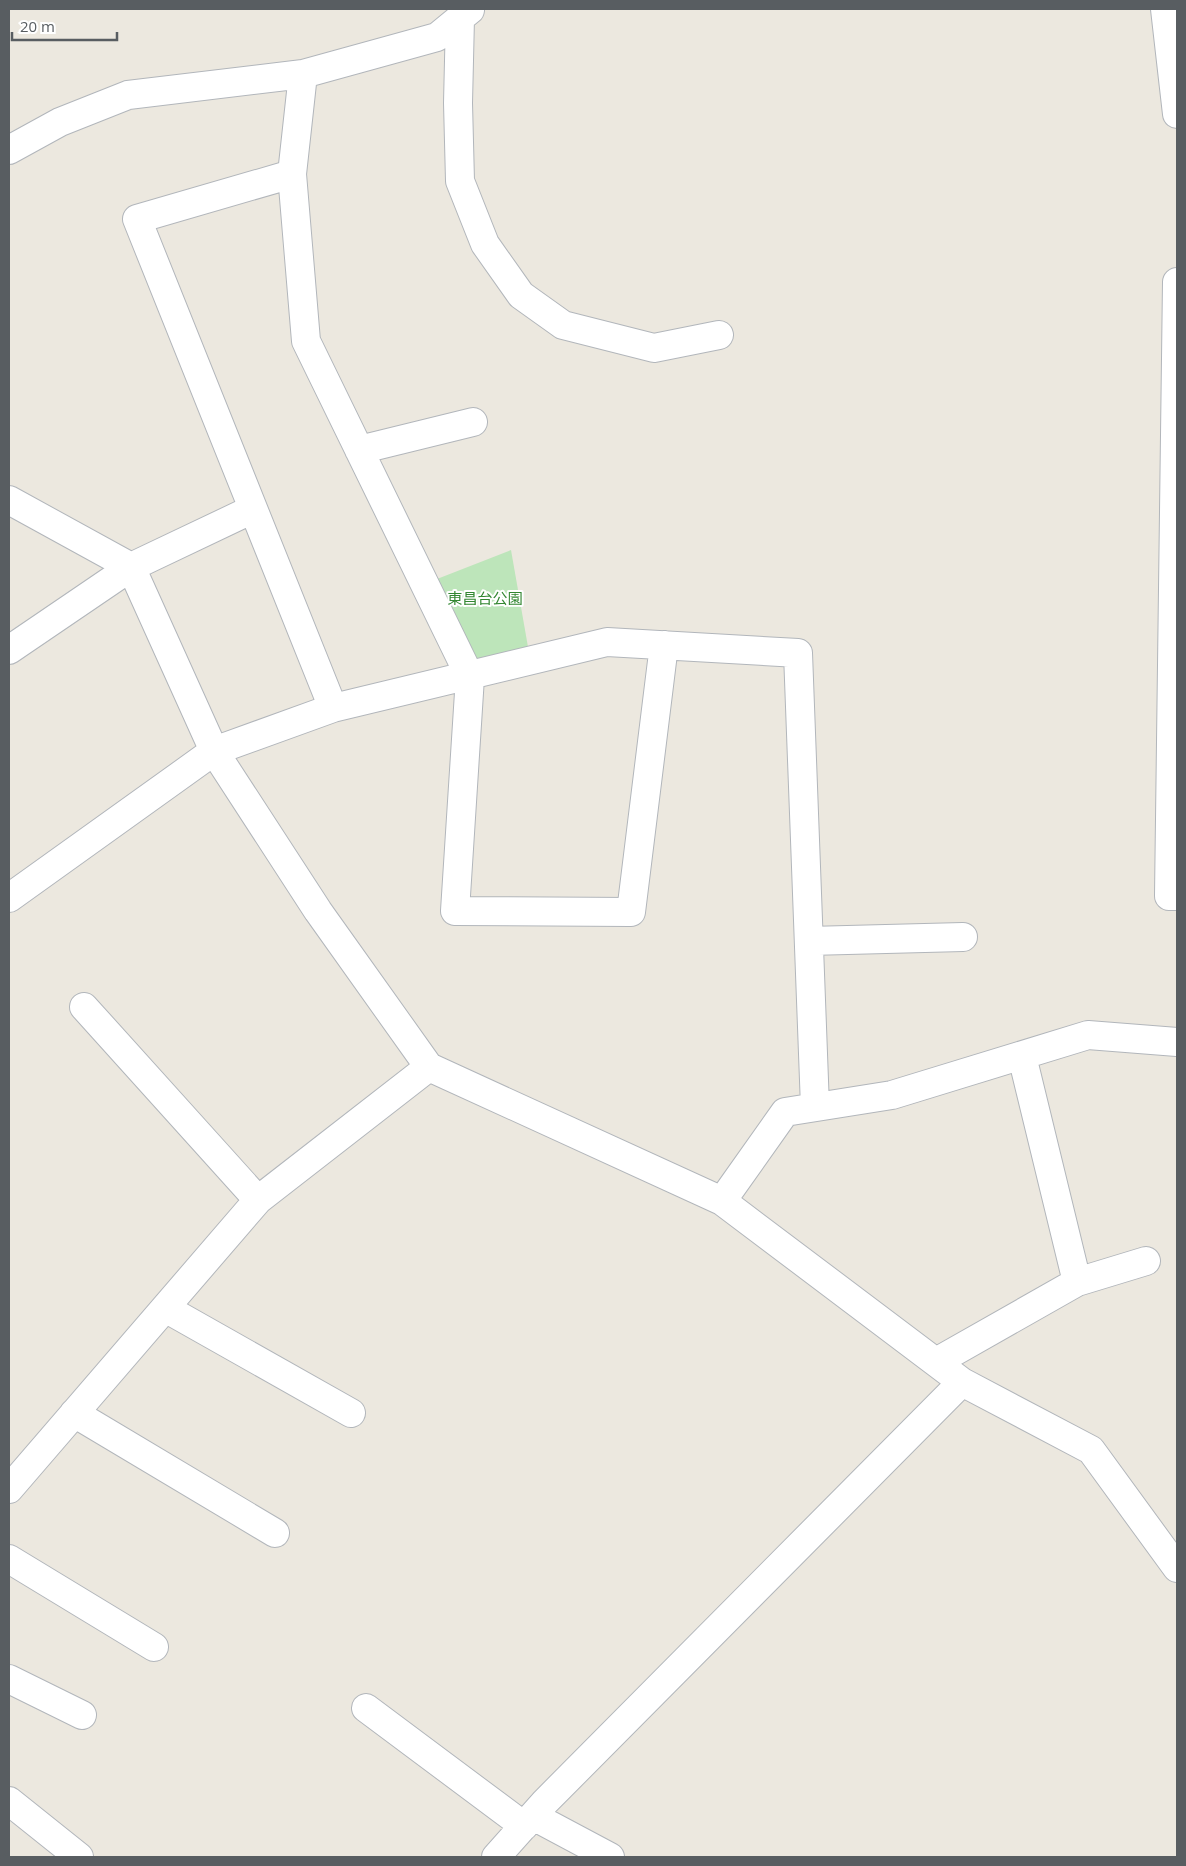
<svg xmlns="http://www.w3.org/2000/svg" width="1186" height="1866" viewBox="0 0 1186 1866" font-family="'Open Sans','Noto Sans JP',sans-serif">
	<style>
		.green { fill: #bde5ba }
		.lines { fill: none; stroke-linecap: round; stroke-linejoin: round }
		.minor-casing { stroke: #b2b6bb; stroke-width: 30 }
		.minor { stroke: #fff; stroke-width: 28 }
		.labels { text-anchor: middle; stroke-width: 4; stroke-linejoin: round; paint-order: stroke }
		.park-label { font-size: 15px; fill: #338732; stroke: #fff }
	</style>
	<rect width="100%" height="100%" fill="#ece8df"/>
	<path class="green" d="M 511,550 L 528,647 L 477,661 L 437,579 Z"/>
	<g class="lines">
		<g class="minor-casing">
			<path id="minor" d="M 1165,9 L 1177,114
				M 460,18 L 458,103 L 460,181 L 485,244 L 521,295 L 563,325 L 654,348 L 719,335
				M 303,74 L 292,174 L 306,341 L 470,677 L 455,911 L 631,912 L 664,645
				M 9,150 L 60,122 L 128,95 L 303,74 L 437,37 L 470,10
				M 1177,282 L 1169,896 L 1177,896
				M 359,450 L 473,422
				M 9,500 L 131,567 L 214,751 L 318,911 L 429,1067 L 722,1201 L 962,1382 L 1091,1450 L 1177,1568
				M 9,650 L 131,567 L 253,509
				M 333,708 L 607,642 L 798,653 L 815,1107
				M 9,898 L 214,751 L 333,708 L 137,219 L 292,174
				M 809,941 L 963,937
				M 84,1007 L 258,1200
				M 722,1201 L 785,1112 L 892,1095 L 1088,1035 L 1177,1042
				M 1077,1282 L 1146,1261
				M 165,1308 L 351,1413
				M 936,1362 L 1077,1282 L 1022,1056
				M 74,1413 L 275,1533
				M 9,1489 L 258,1200 L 429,1067
				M 9,1559 L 154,1647
				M 9,1679 L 82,1715
				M 366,1708 L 524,1826
				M 9,1801 L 79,1857
				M 533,1816 L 610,1857
				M 496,1857 L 545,1802 L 962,1382"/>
		</g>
		<use href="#minor" class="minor"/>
	</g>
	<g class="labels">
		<g class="park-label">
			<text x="485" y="604">東昌台公園</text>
		</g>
	</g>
	<rect width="1186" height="1866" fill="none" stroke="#585d61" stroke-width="20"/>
	<path d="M12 32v8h105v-8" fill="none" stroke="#585d61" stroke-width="2.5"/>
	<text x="20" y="32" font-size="15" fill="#585d61" stroke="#ffffff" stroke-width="4" paint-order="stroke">20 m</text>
</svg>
